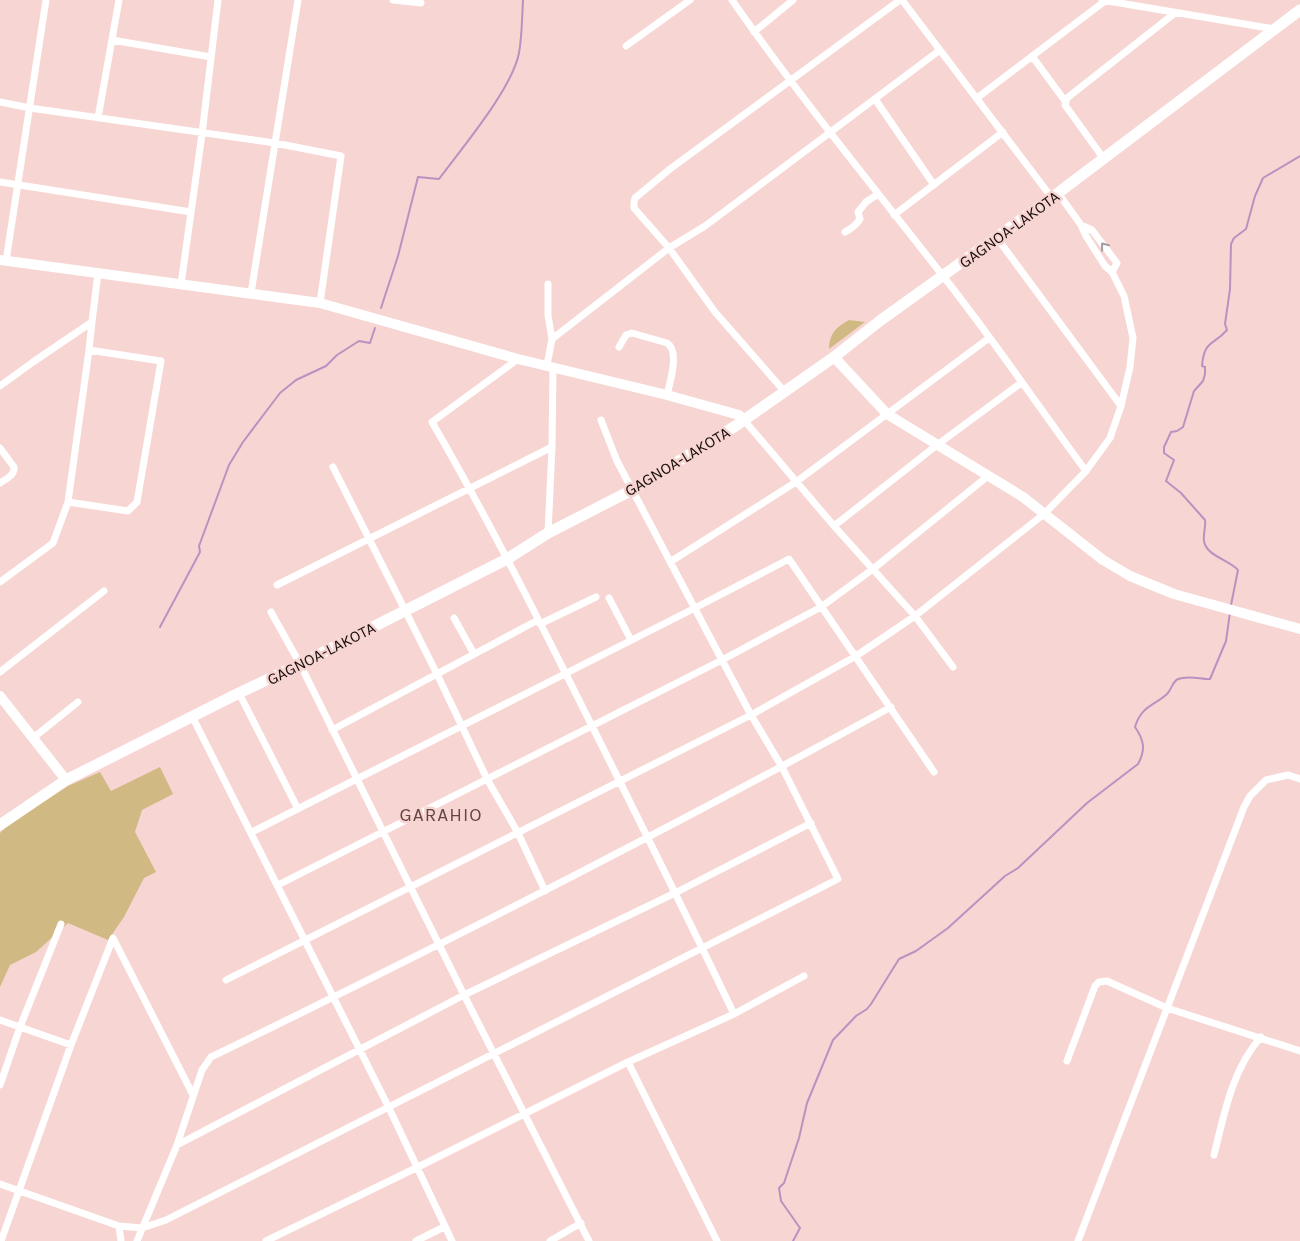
<svg xmlns="http://www.w3.org/2000/svg" width="1300" height="1241" viewBox="0 0 1300 1241" font-family="Karla,sans-serif">
	<style>
		.green { fill: #d1b983 }
		.lines { fill: none; stroke-linecap: round; stroke-linejoin: round }
		.stream { stroke: #bb91c1; stroke-width: 2 }
		.street { stroke: #fff; stroke-width: 7 }
		.secondary { stroke: #fff; stroke-width: 10 }
		.primary { stroke: #fff; stroke-width: 11 }
		.oneway { stroke: #a39e9e }
		.labels { text-anchor: middle; stroke-width: 5; stroke-linejoin: round; paint-order: stroke }
		.street-label { font-size: 16px; fill: #180d0c; stroke: #f7d5d2 }
		.quarter-label { font-size: 19px; letter-spacing: 1px; fill: #634744; stroke: #f7d5d2 }
	</style>
	<rect width="100%" height="100%" fill="#f7d5d2"/>
	<path class="green" d="M 849,320 L 865,322 L 829,349 C 829,334 836,327 849,320 Z
		M 160,767 L 173,794 L 142,810 L 135,832 L 156,872 L 144,878 L 124,917 L 108,940 L 68,923 L 36,952 L 10,965 L 0,987 L 0,833 L 7,826 L 68,786 L 100,772 L 111,791 Z"/>
	<g class="lines">
		<path class="stream" d="M 381,308 L 398,256 L 418,177 L 439,179 C 462,148 512,89 519,53 C 522,36 522,18 523,0
			M 1231,605 L 1238,570 C 1230,560 1206,556 1204,541 C 1203,534 1206,527 1205,520 L 1181,493 L 1166,481 L 1174,460 L 1164,453 L 1164,447 L 1171,432 L 1177,431 L 1183,427 L 1194,391 L 1203,381 L 1205,374 L 1205,367 L 1202,366 C 1204,340 1213,346 1227,330 L 1225,324 L 1230,289 L 1231,244 L 1234,238 L 1246,229 L 1255,196 L 1263,178 L 1300,156
			M 160,627 L 200,552 L 199,546 L 229,465 L 243,442 L 280,393 L 296,380 L 326,366 L 337,355 L 359,341 L 370,343 L 375,328
			M 793,1241 L 800,1228 L 781,1201 L 779,1188 L 784,1183 L 799,1138 L 807,1103 L 833,1040 L 856,1016 L 867,1009 L 871,1004 L 899,959 L 916,951 L 948,928 L 1005,876 L 1018,868 L 1087,803 L 1138,764 C 1146,750 1144,740 1135,727 C 1141,706 1154,706 1167,694 C 1172,689 1172,682 1178,679 C 1188,675 1200,679 1210,679 L 1226,641 L 1230,612"/>
		<path class="street" d="M 393,0 L 421,3
			M 732,0 C 798,95 872,185 943,276 C 993,339 1038,406 1086,471
			M 902,0 L 1052,198
			M 1102,0 L 1274,29
			M 754,32 L 793,0
			M 112,40 L 211,57
			M 626,46 L 690,0
			M 1032,56 L 1065,101
			M 977,98 L 1105,1
			M 875,99 L 934,185
			M 0,102 L 30,108 L 275,143 L 341,156 L 320,303
			M 98,118 L 119,0
			M 1104,159 L 1065,105 L 1067,98 L 1175,13
			M 0,182 L 191,212
			M 894,215 L 1003,132
			M 1081,225 L 1092,230 L 1117,263 L 1112,272
			M 845,232 C 851,229 856,225 860,219 L 858,212 L 866,202 L 878,194
			M 997,238 L 1121,406
			M 6,261 L 46,0
			M 181,284 L 202,134 L 218,0
			M 548,284 L 548,315 L 552,339
			M 251,293 L 298,0
			M 92,322 L 98,273
			M 619,347 L 626,335 L 632,333 L 667,343 C 680,351 670,382 667,395
			M 518,359 L 432,422 C 491,524 544,630 597,736 C 643,828 689,920 734,1014
			M 547,365 L 552,339 L 669,248 L 705,226 L 940,50
			M 0,386 L 33,362 L 92,322 L 89,350 L 68,502 L 53,543 L 0,582
			M 785,392 L 715,312 L 669,248 L 634,208 L 634,203 L 635,198 L 670,169 L 900,0
			M 744,420 L 834,526 L 915,616 L 953,667
			M 0,448 L 14,467 C 15,475 6,479 0,483
			M 333,467 L 437,674 L 487,779 L 518,833 L 545,891
			M 68,502 L 128,511 L 137,502 L 161,361 L 89,350
			M 834,526 L 937,445 L 1021,383
			M 548,533 L 552,447 L 553,367
			M 670,562 L 796,482 L 989,338
			M 277,585 L 552,447
			M 609,598 L 631,640
			M 271,612 L 300,664 L 464,995 L 589,1241
			M 454,618 L 474,654
			M 540,624 L 596,597
			M 0,672 L 104,591
			M 239,693 L 298,809
			M 192,716 L 389,1108 L 452,1241
			M 332,730 L 538,620
			M 33,738 L 78,702
			M 252,832 L 695,608 L 789,559 L 934,772
			M 278,885 L 722,660 L 821,607 L 873,569 L 988,476
			M 226,980 L 751,715 L 856,656 L 915,616 L 1044,514 L 1086,471 L 1110,438 L 1121,406 L 1130,367 L 1133,338 L 1124,296 L 1112,272 L 1105,266 L 1086,236 L 1081,225 L 1058,193
			M 0,1020 L 71,1045
			M 1067,1061 L 1095,986 L 1099,982 L 1107,981 L 1167,1008 L 1300,1051
			M 628,1062 L 717,1241
			M 0,1085 L 20,1027 L 61,924
			M 177,1145 L 464,995 L 675,893 L 811,823
			M 1214,1155 C 1224,1115 1232,1069 1261,1037
			M 0,1184 L 119,1226 L 142,1228 L 166,1220 L 838,879 L 782,767 L 751,715 L 617,461 L 601,420
			M 119,1226 L 121,1241
			M 1,1241 L 71,1045 L 113,938 L 193,1095
			M 137,1241 L 177,1145 L 202,1070 L 211,1057 C 440,946 667,830 891,707
			M 266,1241 L 418,1167 L 628,1062 L 734,1014 L 804,976
			M 416,1241 L 444,1227
			M 550,1241 L 581,1223
			M 1078,1241 L 1244,807 L 1250,796 L 1266,780 L 1288,775 L 1300,779"/>
		<path class="secondary" d="M 0,260 L 320,303 L 518,359 L 667,395 L 739,415 L 744,420
			M 834,357 L 887,414 L 1023,497 L 1103,560 L 1130,576 L 1174,594 L 1300,629
			M 0,696 L 66,780"/>
		<path class="primary" d="M 0,825 L 66,780 L 239,693 L 300,664 L 507,559 L 548,533 L 632,490 L 737,425 L 834,357 L 881,320 L 1058,193 L 1300,10"/>
	</g>
	<defs><path id="oneway-chevron" d="M-2-3.5L2.5 0L-2 3.5" fill="none" stroke-width="1.6" stroke-linecap="round" stroke-linejoin="round" transform="scale(1.25)"/></defs>
	<use class="oneway" href="#oneway-chevron" transform="translate(1104 246) rotate(-128)"/>
	<g class="labels">
		<g class="street-label">
			<text transform="translate(1009 229) rotate(-36)" y="6">GAGNOA-LAKOTA</text>
			<text transform="translate(677 461) rotate(-31)" y="6">GAGNOA-LAKOTA</text>
			<text transform="translate(321 653) rotate(-27)" y="6">GAGNOA-LAKOTA</text>
		</g>
		<g class="quarter-label">
			<text x="441" y="821">GARAHIO</text>
		</g>
	</g>
</svg>
